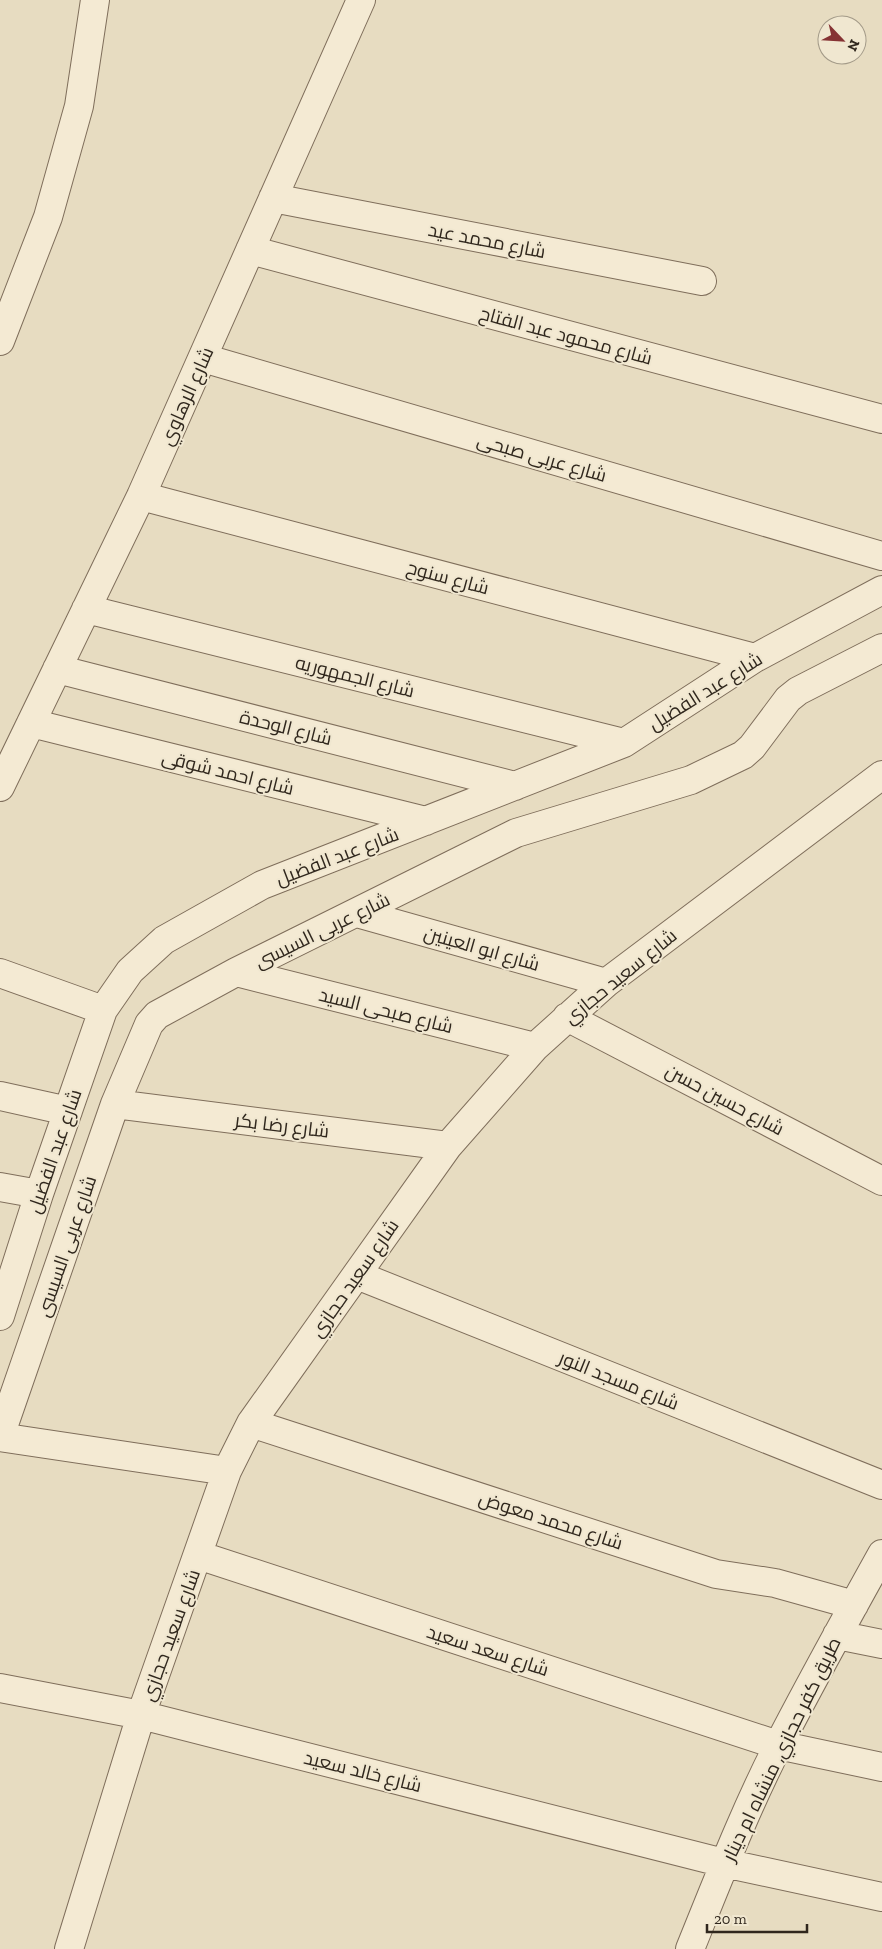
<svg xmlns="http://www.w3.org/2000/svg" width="882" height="1949" viewBox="0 0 882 1949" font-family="'Zilla Slab',Cairo,serif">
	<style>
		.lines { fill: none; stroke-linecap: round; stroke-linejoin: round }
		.minor-casing { stroke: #7f6e5b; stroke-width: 30 }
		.minor { stroke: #f4ead3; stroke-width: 28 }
		.labels { text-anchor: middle; stroke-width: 4; stroke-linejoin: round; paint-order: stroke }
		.street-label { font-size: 19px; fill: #30271d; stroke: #f0e7d0 }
	</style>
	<rect width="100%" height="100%" fill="#e7dcc1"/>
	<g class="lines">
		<g class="minor-casing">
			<path id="minor" d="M 273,198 L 702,281
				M 250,250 L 882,419
				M 0,341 L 48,217 L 79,106 L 95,0
				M 203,358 L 882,556
				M 141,496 L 755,658
				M 86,609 L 624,743
				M 57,669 L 515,786
				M 31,723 L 426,821
				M 0,787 L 141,496 L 361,0
				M 357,913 L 606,983
				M 236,972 L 535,1047
				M 0,973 L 103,1010
				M 567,1017 L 882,1181
				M 0,1096 L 68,1111
				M 115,1104 L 448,1146
				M 0,1187 L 39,1194
				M 357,1275 L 882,1485
				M 0,1316 L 39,1194 L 103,1010 L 130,971 L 164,940 L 262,885 L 624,743 L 755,658 L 882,590
				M 251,1423 L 716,1574 L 775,1583 L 854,1605
				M 0,1436 L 115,1104 L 149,1024 L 157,1015 L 236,972 L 516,833 L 691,780 L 743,755 L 752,747 L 788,699 L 798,691 L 882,648
				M 0,1437 L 227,1471
				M 198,1555 L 778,1745 L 882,1767
				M 837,1635 L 882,1644
				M 0,1688 L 141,1715 L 724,1863 L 882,1897
				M 69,1949 L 141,1715 L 227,1471 L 251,1423 L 448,1146 L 535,1047 L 606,983 L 882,775
				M 690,1949 C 718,1880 745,1810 779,1744 C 812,1680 847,1617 882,1554"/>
		</g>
		<use href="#minor" class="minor"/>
	</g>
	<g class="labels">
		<g class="street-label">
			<text transform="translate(487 240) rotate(11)" y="7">شارع محمد عيد</text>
			<text transform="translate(566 335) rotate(15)" y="7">شارع محمود عبد الفتاح</text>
			<text transform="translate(186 396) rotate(-66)" y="7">شارع الرهاوي</text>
			<text transform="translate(542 457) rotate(16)" y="7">شارع عربى صبحى</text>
			<text transform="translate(448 577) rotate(15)" y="7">شارع سنوح</text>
			<text transform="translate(355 676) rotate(14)" y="7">شارع الجمهوريه</text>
			<text transform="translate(705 691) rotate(-32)" y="7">شارع عبد الفضيل</text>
			<text transform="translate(286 727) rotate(14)" y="7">شارع الوحدة</text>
			<text transform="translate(228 772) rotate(14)" y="7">شارع احمد شوقى</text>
			<text transform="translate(337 856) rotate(-21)" y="7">شارع عبد الفضيل</text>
			<text transform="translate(322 930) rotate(-26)" y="7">شارع عربى السيسى</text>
			<text transform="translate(482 948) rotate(16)" y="7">شارع ابو العينين</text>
			<text transform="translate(620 976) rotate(-39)" y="7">شارع سعيد حجازي</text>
			<text transform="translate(386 1010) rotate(14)" y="7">شارع صبحى السيد</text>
			<text transform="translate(725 1099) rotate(28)" y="7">شارع حسين حسن</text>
			<text transform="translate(282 1125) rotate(7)" y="7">شارع رضا بكر</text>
			<text transform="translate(54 1151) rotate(-71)" y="7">شارع عبد الفضيل</text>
			<text transform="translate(66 1246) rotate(-71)" y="7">شارع عربى السيسى</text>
			<text transform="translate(354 1278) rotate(-55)" y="7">شارع سعيد حجازي</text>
			<text transform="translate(619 1380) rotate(22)" y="7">شارع مسجد النور</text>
			<text transform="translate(551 1520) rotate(18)" y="7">شارع محمد معوض</text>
			<text transform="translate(170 1635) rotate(-70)" y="7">شارع سعيد حجازي</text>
			<text transform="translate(488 1650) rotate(18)" y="7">شارع سعد سعيد</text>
			<text transform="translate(781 1749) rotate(-64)" y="7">طريق كفر حجازي, منشاه ام دينار</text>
			<text transform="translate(363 1771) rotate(14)" y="7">شارع خالد سعيد</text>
		</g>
	</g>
	<g transform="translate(842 40) rotate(115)"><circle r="24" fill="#f0e7d0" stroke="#a39a88"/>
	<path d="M0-4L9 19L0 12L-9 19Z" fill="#863334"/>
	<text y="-8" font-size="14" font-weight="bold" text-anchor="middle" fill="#30271d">N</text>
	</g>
	<path d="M707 1924v8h100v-8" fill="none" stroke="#30271d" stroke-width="2.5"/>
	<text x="714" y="1924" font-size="15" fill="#30271d" stroke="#f0e7d0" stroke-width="4" paint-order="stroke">20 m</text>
</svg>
